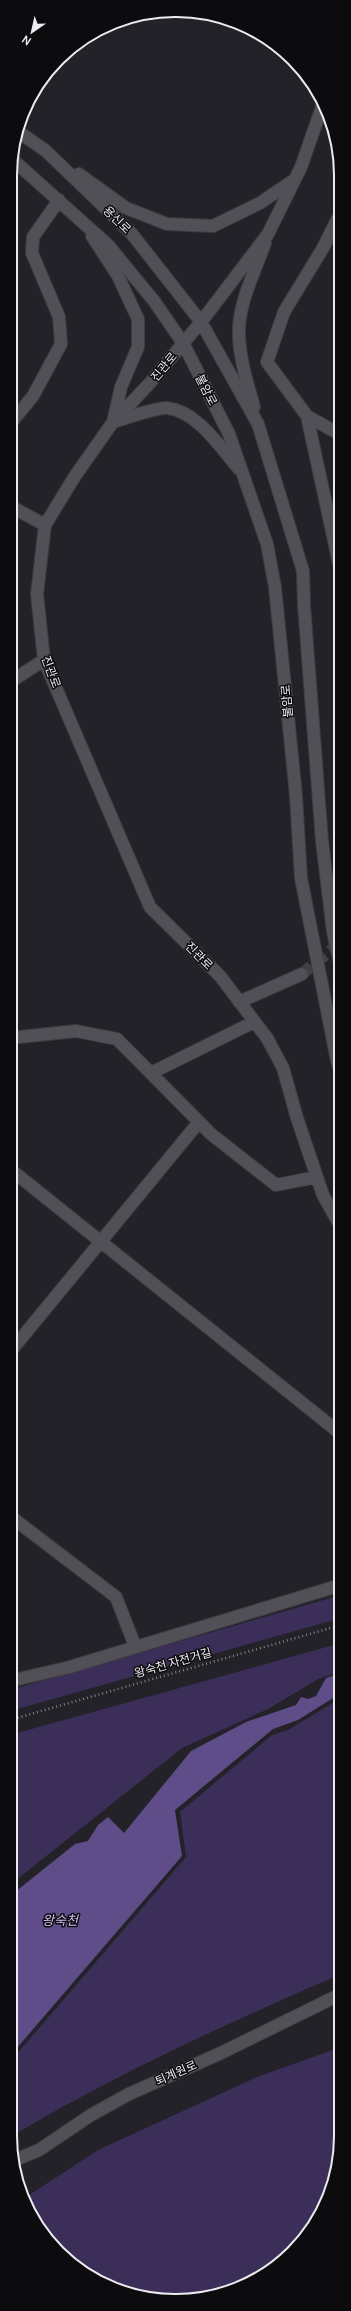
<svg xmlns="http://www.w3.org/2000/svg" width="351" height="2311" viewBox="0 0 351 2311" font-family="Manrope,'Noto Sans KR',sans-serif">
	<style>
		.green { fill: #3b2e59 }
		.water { fill: #5e4d89 }
		.lines { fill: none; stroke-linecap: round; stroke-linejoin: round }
		.minor-tunnel { stroke: #414046; stroke-width: 12; stroke-dasharray: 12 6; stroke-linecap: butt }
		.minor-casing { stroke: #3e3c42; stroke-width: 14 }
		.path { stroke: #848388; stroke-width: 2.5; stroke-dasharray: 1 3; stroke-linecap: butt }
		.minor { stroke: #525057; stroke-width: 12 }
		.labels { text-anchor: middle; stroke-width: 3; stroke-linejoin: round; paint-order: stroke }
		.street-label { font-size: 12px; fill: #ececf0; stroke: #0c0c0e }
		.water-label { font-size: 13px; font-style: italic; fill: #cabdf2; stroke: #0c0c0e }
		.rim { fill: none; stroke: #ececf0; stroke-width: 2 }
	</style>
	<rect width="100%" height="100%" fill="#232228"/>
	<path class="green" d="M 341,1595 L 341,1618 L 10,1711 L 10,1690 Z
		M 341,1643 L 341,1671 L 318,1679 L 268,1709 L 182,1748 L 10,1885 L 10,1735 Z
		M 341,1698 L 341,1974 C 228,2023 116,2074 10,2137 L 10,2062 L 186,1857 L 180,1812 L 272,1735 L 288,1730 Z
		M 341,2047 L 341,2147 L 324,2208 L 285,2260 L 229,2292 L 165,2301 L 112,2288 L 58,2252 L 23,2199 L 98,2150 L 257,2077 Z"/>
	<path class="water" d="M 332,1676 L 341,1679 L 341,1693 L 298,1720 L 273,1729 L 175,1810 L 182,1856 L 10,2056 L 10,1896 L 75,1844 L 88,1841 L 98,1825 L 108,1817 L 124,1833 L 191,1751 L 246,1722 L 296,1705 L 301,1697 L 308,1699 L 316,1696 L 326,1678 Z"/>
	<g class="lines">
		<path class="minor-tunnel" d="M 302,974 L 341,942"/>
		<g class="minor-casing">
			<path id="minor" d="M 323,104 L 301,167 L 268,234 L 201,322 L 149,384 L 113,422 L 75,476 L 45,525 L 37,594 L 44,660 L 150,907 L 220,976 L 267,1038 L 283,1068 L 297,1118 L 323,1195 L 341,1227
				M 19,132 L 46,151 L 132,234 L 201,322 L 258,424 L 303,571 L 304,605 L 322,841 L 333,932 L 341,968
				M 12,159 L 108,245 L 154,301 L 183,343 L 229,434 L 267,544 L 275,587 L 296,796 L 301,878 L 337,1061 L 341,1072
				M 79,174 L 126,208 L 167,224 L 213,226 L 260,203 L 294,180
				M 341,212 L 323,248 L 284,312 L 267,362 L 307,416 L 341,573
				M 92,236 L 118,276 L 138,319 L 138,347 L 121,387 L 113,422 C 124,419 156,407 167,408 C 197,411 220,447 239,469
				M 254,407 C 247,381 238,355 239,328 C 240,300 256,269 265,243
				M 307,416 L 341,435
				M 10,424 L 33,396 L 61,344 L 59,317 L 32,253 L 33,237 L 59,200
				M 10,506 L 45,525
				M 10,682 L 44,660
				M 239,1002 L 302,974
				M 10,1038 L 76,1031 L 117,1039 L 211,1134 L 276,1185 L 317,1177
				M 151,1073 L 254,1022
				M 10,1169 L 341,1434
				M 10,1352 L 199,1122
				M 10,1516 L 116,1597 L 135,1646
				M 10,1681 L 70,1667 L 341,1585
				M 15,2160 L 39,2150 L 91,2115 L 129,2094 L 221,2053 L 341,1994"/>
		</g>
		<path class="path" d="M 10,1720 L 341,1625"/>
		<use href="#minor" class="minor"/>
	</g>
	<g class="labels">
		<g class="street-label">
			<text transform="translate(117 220) rotate(44)" y="4">용신로</text>
			<text transform="translate(164 367) rotate(-50)" y="4">진관로</text>
			<text transform="translate(206 390) rotate(63)" y="4">불암로</text>
			<text transform="translate(51 672) rotate(70)" y="4">진관로</text>
			<text transform="translate(287 701) rotate(-95)" y="4">불암로</text>
			<text transform="translate(199 956) rotate(45)" y="4">진관로</text>
			<text transform="translate(173 1663) rotate(-16)" y="4">왕숙천 자전거길</text>
			<text transform="translate(176 2073) rotate(-24)" y="4">퇴계원로</text>
		</g>
		<g class="water-label">
			<text x="60" y="1925">왕숙천</text>
		</g>
	</g>
	<path d="M0 0H351V2311H0ZM175 17H176A158 158 0 0 1 334 175V2136A158 158 0 0 1 176 2294H175A158 158 0 0 1 17 2136V175A158 158 0 0 1 175 17Z" fill="#0c0c0e" fill-rule="evenodd"/>
	<path class="rim" d="M175 17H176A158 158 0 0 1 334 175V2136A158 158 0 0 1 176 2294H175A158 158 0 0 1 17 2136V175A158 158 0 0 1 175 17Z"/>
	<g transform="translate(32 32) rotate(214)" stroke="#0c0c0e" stroke-width="3" paint-order="stroke">
	<path d="M0-3L7 15L0 10L-7 15Z" fill="#ececf0"/>
	<text y="-6" font-size="11" font-weight="bold" text-anchor="middle" fill="#ececf0">N</text>
	</g>
</svg>
